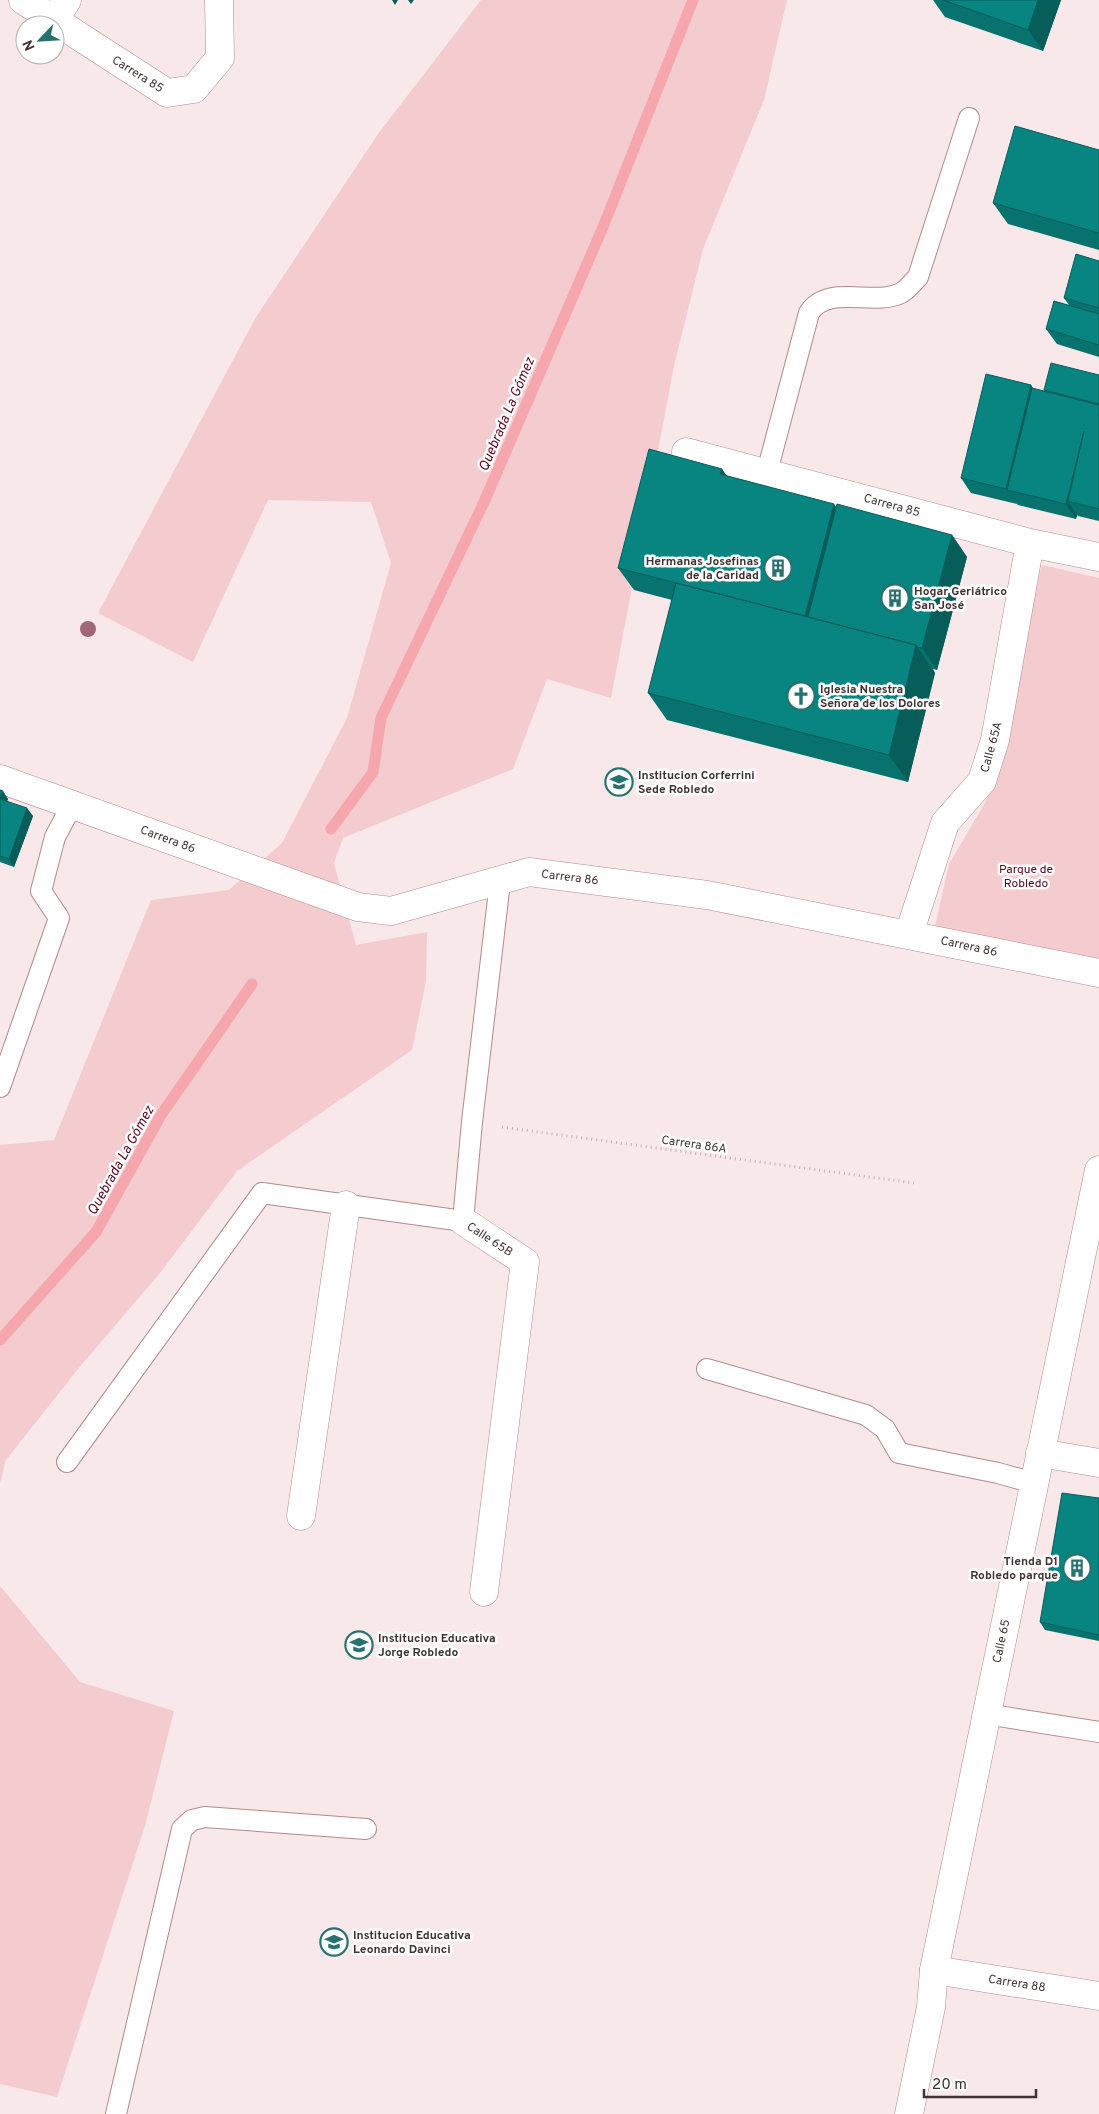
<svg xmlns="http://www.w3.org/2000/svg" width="1099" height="2114" viewBox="0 0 1099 2114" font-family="Overpass,sans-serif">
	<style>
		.green { fill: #f4cbce }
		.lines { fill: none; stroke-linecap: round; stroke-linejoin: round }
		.stream { stroke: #f6a6ad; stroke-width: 11 }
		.service-casing { stroke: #b18a8c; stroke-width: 22 }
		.pedestrian-casing { stroke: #b18a8c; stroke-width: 29 }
		.minor-casing { stroke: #b18a8c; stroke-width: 29 }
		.secondary-casing { stroke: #b18a8c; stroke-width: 29 }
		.path { stroke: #c0afb0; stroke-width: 3; stroke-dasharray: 1 4; stroke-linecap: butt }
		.service { stroke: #fff; stroke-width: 20 }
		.pedestrian { stroke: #fff; stroke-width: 28 }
		.minor { stroke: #fff; stroke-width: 28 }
		.secondary { stroke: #fff; stroke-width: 28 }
		.tree { fill: #a06877 }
		.wall { fill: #07726e }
		.shaded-wall { fill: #065d5a }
		.building { fill: #088580; stroke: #065d5a }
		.labels { text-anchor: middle; stroke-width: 5; stroke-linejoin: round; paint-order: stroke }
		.street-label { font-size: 12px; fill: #413132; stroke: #fff }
		.poi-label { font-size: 12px; font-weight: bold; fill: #413132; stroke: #fff; text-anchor: start }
		.park-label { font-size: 12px; fill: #580019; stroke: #fff }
		.water-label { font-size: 14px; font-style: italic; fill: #60071f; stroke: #fff }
	</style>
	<rect width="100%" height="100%" fill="#f9e8e9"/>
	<path class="green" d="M 481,0 L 787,0 L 764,100 L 703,249 L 674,366 L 611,698 L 547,679 L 513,769 L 343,838 L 334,863 L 356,945 L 427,932 L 426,981 L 412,1050 L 237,1171 L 160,1273 L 78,1369 L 6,1460 L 0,1483 L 0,1145 L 54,1140 L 151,900 L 229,890 L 282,843 L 347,718 L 391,563 L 371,502 L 268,500 L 193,662 L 98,613 L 256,317 L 378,134 Z
		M 1042,565 L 1099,578 L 1099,964 L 934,931 L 949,864 L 986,801 L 1024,627 Z
		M 0,1586 L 80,1682 L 174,1711 L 145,1826 L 57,2097 L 0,2084 Z"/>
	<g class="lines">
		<path class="stream" d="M 331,829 L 373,772 L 381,718 L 484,502 L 603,227 L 693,0
			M 0,1340 L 96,1232 L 161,1115 L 252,984"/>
		<g class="service-casing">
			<path id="service" d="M 767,472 L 809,313 C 828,283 873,307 901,293 C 907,290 913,282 918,277 L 969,118
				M 0,1087 L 59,918 L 41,891 L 55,837 L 72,805
				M 707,1369 L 866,1415 L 885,1429 L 899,1453 L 998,1473 L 1034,1483
				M 67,1462 L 262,1193 L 463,1221 L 472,1122 L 500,882
				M 986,1714 L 1099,1732
				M 116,2114 L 182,1829 L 192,1820 L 205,1817 L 366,1829"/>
		</g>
		<g class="pedestrian-casing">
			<path id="pedestrian" d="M 463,1221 L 525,1262 L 484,1592
				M 301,1516 L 346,1205"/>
		</g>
		<g class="minor-casing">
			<path id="minor" d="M 23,0 L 167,93 L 194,89 L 220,58 L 219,0
				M 54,20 L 67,0
				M 686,452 L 1030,543 L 1099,557
				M 0,779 L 358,907 L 391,911 L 529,872 L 707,895 L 1099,973
				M 909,934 L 945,823 L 982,781 L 995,740 L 1030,543
				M 1040,1453 L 1099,1463
				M 934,1970 L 1099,1996"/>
		</g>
		<g class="secondary-casing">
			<path id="secondary" d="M 909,2114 L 931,2007 L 934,1970 L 1099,1170"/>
		</g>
		<path class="path" d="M 502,1127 L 914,1183"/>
		<use href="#service" class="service"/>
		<use href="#pedestrian" class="pedestrian"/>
		<use href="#minor" class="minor"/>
		<use href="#secondary" class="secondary"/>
	</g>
	<circle class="tree" cx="88" cy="629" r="8"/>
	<path class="wall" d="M 933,0 L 1061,0 L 1043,51 L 945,17 Z
		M 1099,150 L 1099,250 L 1008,224 L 993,203 Z
		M 1099,261 L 1099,357 L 1057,344 L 1046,329 L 1069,305 L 1064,298 Z
		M 1099,375 L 1099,521 L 1078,516 L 1077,515 L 1076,519 L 1018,505 L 1017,504 L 971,493 L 961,478 L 1033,389 L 1045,392 L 1044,390 Z
		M 722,469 L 726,476 L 836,507 L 952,535 L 967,557 L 937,670 L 933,669 L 935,673 L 908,782 L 667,720 L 648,693 L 672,600 L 634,590 L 618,568 Z
		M 0,790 L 8,799 L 7,801 L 33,816 L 14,867 L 0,862 Z
		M 1099,1498 L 1099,1641 L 1045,1630 L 1040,1622 Z"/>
	<path class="shaded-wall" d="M 392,0 L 398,0 L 395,5 Z
		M 408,0 L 414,0 L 411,4 Z
		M 1038,0 L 1061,0 L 1043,51 L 1028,30 Z
		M 1031,385 L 1041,400 L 1007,490 L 1017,504 L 1006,489 Z
		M 1084,431 L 1068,501 L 1077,515 L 1076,519 L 1066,504 Z
		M 722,469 L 737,491 L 720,474 Z
		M 834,504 L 849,526 L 824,622 L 805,617 Z
		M 952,535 L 967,557 L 937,670 L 922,648 Z
		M 916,645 L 935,673 L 908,782 L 889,755 Z
		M 3,791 L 8,799 L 5,806 L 0,799 Z
		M 27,808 L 33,816 L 14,867 L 9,859 Z"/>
	<path class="building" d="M 943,0 L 1038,0 L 1028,30 Z
		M 1015,126 L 1099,150 L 1099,233 L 993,203 Z
		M 1076,254 L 1099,261 L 1099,308 L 1064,298 Z
		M 1054,301 L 1099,314 L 1099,345 L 1046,329 Z
		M 1051,363 L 1099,375 L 1099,404 L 1044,390 Z
		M 986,374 L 1031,385 L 1006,489 L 961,478 Z
		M 1032,388 L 1099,405 L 1099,509 L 1068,501 L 1084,431 L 1066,504 L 1007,490 Z
		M 649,449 L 722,469 L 720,474 L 834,504 L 805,616 L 618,568 Z
		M 837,504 L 952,535 L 922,648 L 917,647 L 916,645 L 808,617 Z
		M 676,583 L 916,645 L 889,755 L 648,693 Z
		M 0,790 L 3,791 L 0,799 L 27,808 L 9,859 L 0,856 Z
		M 1062,1493 L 1099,1498 L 1099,1635 L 1040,1622 Z"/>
	<defs>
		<g id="building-ring" transform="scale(1.4375)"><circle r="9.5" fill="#fff" stroke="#28726e" stroke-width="1.5"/><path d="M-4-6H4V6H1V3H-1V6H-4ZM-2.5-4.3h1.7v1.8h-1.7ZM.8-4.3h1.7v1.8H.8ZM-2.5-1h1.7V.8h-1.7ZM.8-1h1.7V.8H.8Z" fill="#28726e"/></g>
		<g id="church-ring" transform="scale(1.4375)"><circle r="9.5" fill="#fff" stroke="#28726e" stroke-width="1.5"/><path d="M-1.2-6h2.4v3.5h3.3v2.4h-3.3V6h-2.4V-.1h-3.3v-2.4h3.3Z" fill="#28726e"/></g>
		<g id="school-ring" transform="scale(1.4375)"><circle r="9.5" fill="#fff" stroke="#28726e" stroke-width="1.5"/><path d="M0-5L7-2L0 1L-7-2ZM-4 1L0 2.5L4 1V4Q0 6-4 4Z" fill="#28726e"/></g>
	</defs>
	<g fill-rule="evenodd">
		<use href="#building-ring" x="778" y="568"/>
		<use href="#building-ring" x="895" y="598"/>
		<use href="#church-ring" x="801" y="696"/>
		<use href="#school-ring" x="619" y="782"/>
		<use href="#building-ring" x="1077" y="1568"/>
		<use href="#school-ring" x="359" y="1645"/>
		<use href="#school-ring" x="334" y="1942"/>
	</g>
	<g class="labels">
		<g class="street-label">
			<text transform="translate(138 74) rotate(32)" y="4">Carrera 85</text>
			<text transform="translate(892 505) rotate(15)" y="4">Carrera 85</text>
			<text transform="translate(991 747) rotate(-75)" y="4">Calle 65A</text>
			<text transform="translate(168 839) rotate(20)" y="4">Carrera 86</text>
			<text transform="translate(570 877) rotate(7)" y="4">Carrera 86</text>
			<text transform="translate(969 946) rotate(12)" y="4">Carrera 86</text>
			<text transform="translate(694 1144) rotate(8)" y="4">Carrera 86A</text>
			<text transform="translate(490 1239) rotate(33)" y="4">Calle 65B</text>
			<text transform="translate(1001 1641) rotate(-78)" y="4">Calle 65</text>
			<text transform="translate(1017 1983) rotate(9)" y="4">Carrera 88</text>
		</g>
		<g class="poi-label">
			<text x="759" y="565" text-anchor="end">Hermanas Josefinas<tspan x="759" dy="14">de la Caridad</tspan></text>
			<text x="914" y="595">Hogar Geriátrico<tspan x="914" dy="14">San José</tspan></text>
			<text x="820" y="693">Iglesia Nuestra<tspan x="820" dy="14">Señora de los Dolores</tspan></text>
			<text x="638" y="779">Institucion Corferrini<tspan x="638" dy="14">Sede Robledo</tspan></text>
			<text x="1058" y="1565" text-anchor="end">Tienda D1<tspan x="1058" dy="14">Robledo parque</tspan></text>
			<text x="378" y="1642">Institucion Educativa<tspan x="378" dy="14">Jorge Robledo</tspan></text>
			<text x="353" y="1939">Institucion Educativa<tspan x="353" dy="14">Leonardo Davinci</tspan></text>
		</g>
		<g class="park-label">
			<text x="1026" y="873">Parque de<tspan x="1026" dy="14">Robledo</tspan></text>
		</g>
		<g class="water-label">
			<text transform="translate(506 414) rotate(-67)" y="5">Quebrada La Gómez</text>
			<text transform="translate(120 1160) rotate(-61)" y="5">Quebrada La Gómez</text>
		</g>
	</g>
	<g transform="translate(40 40) rotate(245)"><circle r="24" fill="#ffffff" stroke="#b3adad"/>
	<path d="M0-4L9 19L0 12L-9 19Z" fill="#28726e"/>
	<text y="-8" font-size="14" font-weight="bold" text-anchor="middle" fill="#413132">N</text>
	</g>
	<path d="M924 2089v8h112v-8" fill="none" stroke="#413132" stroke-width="2.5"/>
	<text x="932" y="2089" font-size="15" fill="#413132" stroke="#ffffff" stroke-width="4" paint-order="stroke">20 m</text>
</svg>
